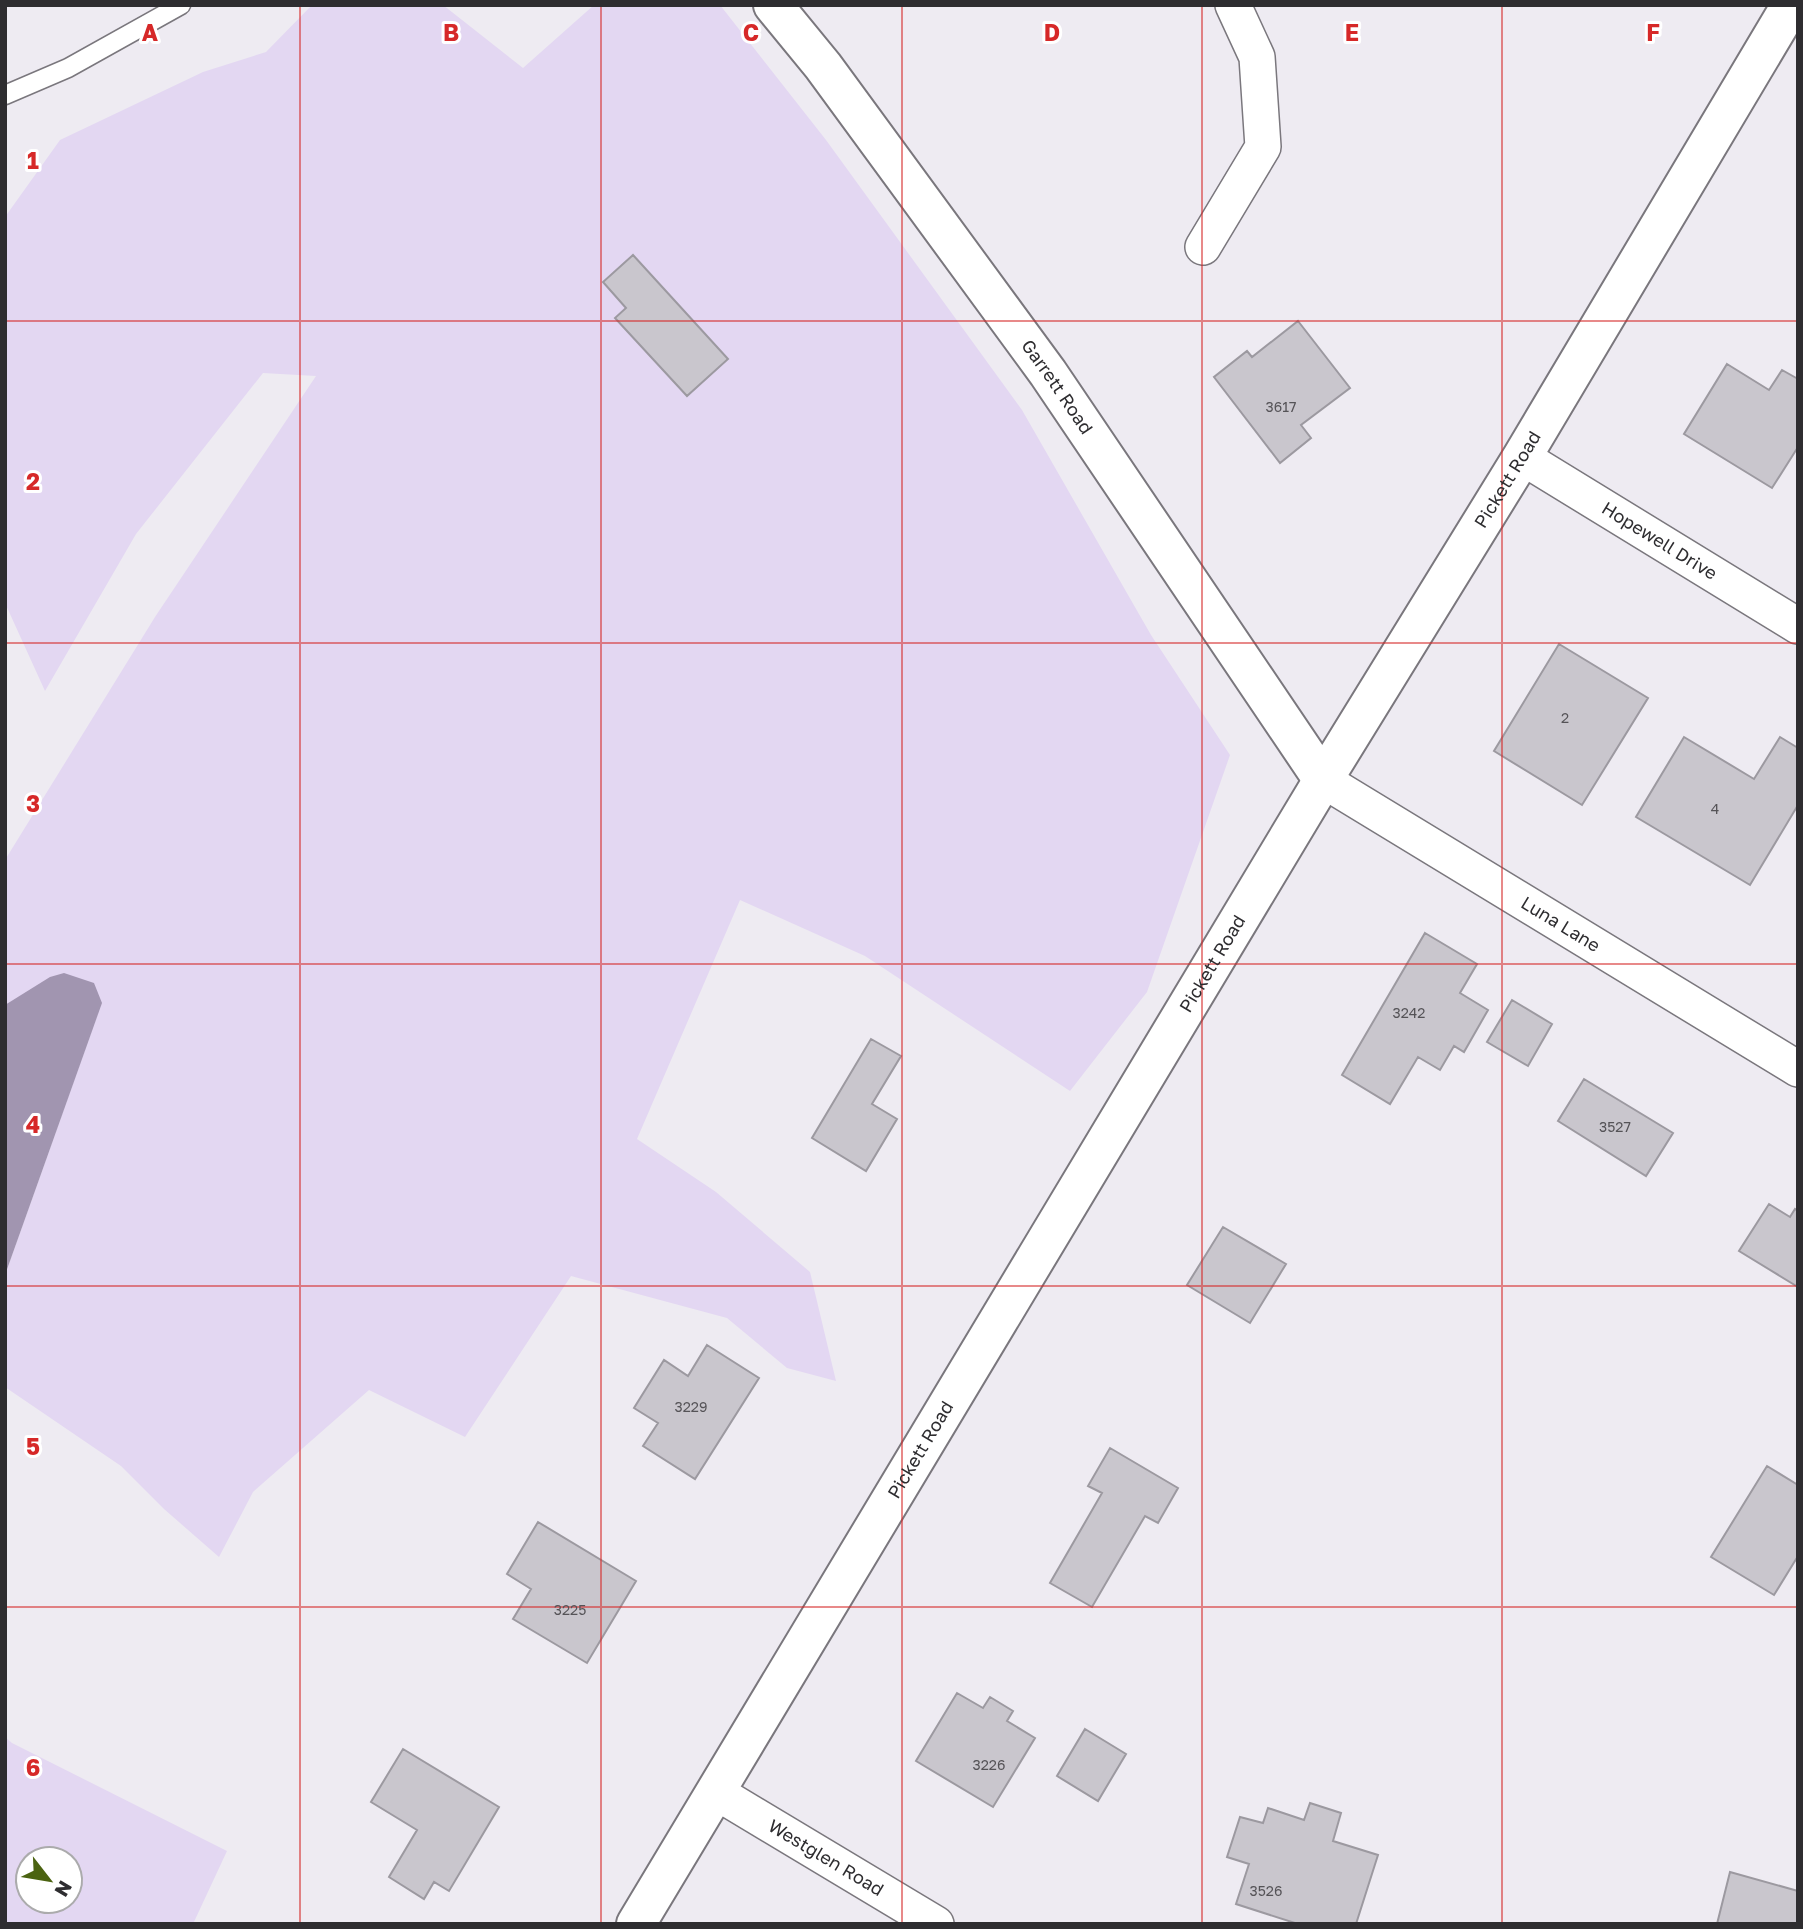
<svg xmlns="http://www.w3.org/2000/svg" width="1803" height="1929" viewBox="0 0 1803 1929" font-family="'Golos Text',sans-serif">
	<style>
		.green { fill: #e3d7f2; fill-rule: evenodd }
		.water { fill: #a195b0 }
		.building { fill: #c9c6cd; stroke: #9c99a0; stroke-width: 2 }
		.lines { fill: none; stroke-linecap: round; stroke-linejoin: round }
		.service-casing { stroke: #7a777d; stroke-width: 21 }
		.minor-casing { stroke: #7a777d; stroke-width: 38 }
		.tertiary-casing { stroke: #7a777d; stroke-width: 42 }
		.service { stroke: #fff; stroke-width: 18 }
		.minor { stroke: #fff; stroke-width: 35 }
		.tertiary { stroke: #fff; stroke-width: 38 }
		.grid { fill: none; stroke: #d62828; stroke-width: 2; stroke-opacity: 0.55 }
		.labels { text-anchor: middle; stroke-width: 6; stroke-linejoin: round; paint-order: stroke }
		.number-label { font-size: 14px; fill: #555357 }
		.street-label { font-size: 18px; fill: #2e2d30; stroke: #fff }
		.grid-label { font-size: 23px; text-anchor: middle; font-weight: bold; fill: #d62828; stroke: #fff; stroke-width: 6; stroke-linejoin: round; paint-order: stroke }
	</style>
	<rect width="100%" height="100%" fill="#eeebf2"/>
	<path class="green" d="M 312,5 L 443,5 L 523,68 L 594,5 L 720,5 L 826,140 L 1022,410 L 1151,635 L 1230,755 L 1147,992 L 1070,1091 L 865,956 L 740,900 L 637,1139 L 716,1192 L 810,1272 L 836,1381 L 787,1368 L 727,1318 L 571,1276 L 465,1437 L 369,1390 L 253,1492 L 219,1557 L 164,1509 L 121,1466 L 5,1387 L 5,1275 L 99,1010 L 5,1008 L 5,860 L 155,617 L 316,376 L 263,373 L 136,534 L 45,691 L 5,603 L 5,217 L 60,140 L 203,72 L 266,52 Z
		M 5,1737 L 12,1743 L 227,1851 L 193,1924 L 5,1924 ZM 28,1859 L 70,1859 L 70,1901 L 28,1901 Z"/>
	<path class="water" d="M 64,973 L 94,983 L 102,1003 L 5,1275 L 5,1005 L 50,977 Z"/>
	<path class="building" d="M 633,255 L 728,359 L 687,396 L 615,318 L 626,308 L 603,282 Z
		M 1298,321 L 1350,388 L 1301,425 L 1311,438 L 1280,463 L 1214,377 L 1247,351 L 1252,357 Z
		M 1727,364 L 1769,390 L 1782,370 L 1798,379 L 1798,447 L 1772,488 L 1684,434 Z
		M 1559,644 L 1648,698 L 1582,805 L 1494,751 Z
		M 1684,737 L 1754,779 L 1780,737 L 1798,748 L 1798,805 L 1750,885 L 1636,817 Z
		M 1425,933 L 1477,964 L 1460,993 L 1488,1010 L 1464,1052 L 1454,1046 L 1440,1070 L 1418,1057 L 1390,1104 L 1342,1075 Z
		M 1512,1000 L 1552,1024 L 1528,1066 L 1487,1042 Z
		M 871,1039 L 901,1056 L 872,1104 L 897,1119 L 866,1171 L 812,1138 Z
		M 1584,1079 L 1673,1133 L 1646,1176 L 1558,1121 Z
		M 1769,1204 L 1790,1217 L 1795,1209 L 1798,1211 L 1798,1287 L 1739,1251 Z
		M 1223,1227 L 1286,1264 L 1250,1323 L 1187,1285 Z
		M 707,1345 L 759,1378 L 695,1479 L 643,1446 L 658,1423 L 634,1408 L 664,1360 L 688,1376 Z
		M 1110,1448 L 1178,1488 L 1158,1523 L 1145,1516 L 1092,1607 L 1050,1583 L 1102,1493 L 1088,1486 Z
		M 1767,1466 L 1798,1485 L 1798,1556 L 1774,1595 L 1711,1557 Z
		M 538,1522 L 636,1581 L 587,1663 L 513,1619 L 531,1589 L 507,1574 Z
		M 957,1693 L 983,1708 L 990,1697 L 1013,1711 L 1007,1721 L 1035,1738 L 993,1807 L 916,1761 Z
		M 1085,1729 L 1126,1754 L 1098,1801 L 1057,1776 Z
		M 403,1749 L 499,1807 L 449,1891 L 434,1882 L 424,1899 L 389,1877 L 417,1830 L 371,1802 Z
		M 1310,1803 L 1341,1813 L 1333,1841 L 1378,1855 L 1356,1924 L 1298,1924 L 1236,1904 L 1249,1864 L 1227,1857 L 1240,1817 L 1263,1823 L 1268,1808 L 1304,1820 Z
		M 1730,1872 L 1798,1891 L 1798,1924 L 1717,1924 Z"/>
	<g class="lines">
		<g class="service-casing">
			<path id="service" d="M 5,95 L 68,68 L 181,5"/>
		</g>
		<g class="minor-casing">
			<g id="minor">
				<path d="M 1203,247 L 1263,147 L 1257,57 L 1233,5"/>
				<path id="s1" d="M 1522,457 L 1798,626"/>
				<path id="s2" d="M 1323,780 L 1798,1069"/>
				<path id="s3" d="M 716,1792 L 936,1924"/>
			</g>
		</g>
		<g class="tertiary-casing">
			<g id="tertiary">
				<path id="s4" d="M 773,5 L 823,66 L 1048,373 L 1323,780"/>
				<path id="s5" d="M 636,1924 L 1323,780 L 1522,457 L 1791,5"/>
			</g>
		</g>
		<use href="#service" class="service"/>
		<use href="#minor" class="minor"/>
		<use href="#tertiary" class="tertiary"/>
	</g>
	<path class="grid" d="M 300,5 L 300,1924M 601,5 L 601,1924M 902,5 L 902,1924M 1202,5 L 1202,1924M 1502,5 L 1502,1924M 5,321 L 1798,321M 5,643 L 1798,643M 5,964 L 1798,964M 5,1286 L 1798,1286M 5,1607 L 1798,1607"/>
	<g class="labels">
		<g class="number-label">
			<text x="1281" y="412">3617</text>
			<text x="1565" y="723">2</text>
			<text x="1715" y="814">4</text>
			<text x="1409" y="1018">3242</text>
			<text x="1615" y="1132">3527</text>
			<text x="691" y="1412">3229</text>
			<text x="570" y="1615">3225</text>
			<text x="989" y="1770">3226</text>
			<text x="1266" y="1896">3526</text>
		</g>
		<g class="street-label">
			<text dy="6" stroke="none"><textPath href="#s4" startOffset="476">Garrett Road</textPath></text>
			<text dy="6" stroke="none"><textPath href="#s5" startOffset="1687">Pickett Road</textPath></text>
			<text dy="6" stroke="none"><textPath href="#s1" startOffset="161">Hopewell Drive</textPath></text>
			<text dy="6" stroke="none"><textPath href="#s2" startOffset="278">Luna Lane</textPath></text>
			<text dy="6" stroke="none"><textPath href="#s5" startOffset="1120">Pickett Road</textPath></text>
			<text dy="6" stroke="none"><textPath href="#s5" startOffset="553">Pickett Road</textPath></text>
			<text dy="6" stroke="none"><textPath href="#s3" startOffset="128">Westglen Road</textPath></text>
		</g>
	</g>
	<g class="grid-label">
		<text x="150" y="41">A</text>
		<text x="451" y="41">B</text>
		<text x="751" y="41">C</text>
		<text x="1052" y="41">D</text>
		<text x="1352" y="41">E</text>
		<text x="1653" y="41">F</text>
		<text x="33" y="169">1</text>
		<text x="33" y="490">2</text>
		<text x="33" y="812">3</text>
		<text x="33" y="1133">4</text>
		<text x="33" y="1455">5</text>
		<text x="33" y="1776">6</text>
	</g>
	<rect width="1803" height="1929" fill="none" stroke="#2e2d30" stroke-width="14"/>
	<g transform="translate(49 1880) rotate(121)"><circle r="33" fill="#ffffff" stroke="#ababac" stroke-width="2"/>
	<path d="M0-5L12 26L0 18L-12 26Z" fill="#4b6311"/>
	<text y="-10" font-size="19" font-weight="bold" text-anchor="middle" fill="#2e2d30">N</text>
	</g>
</svg>
